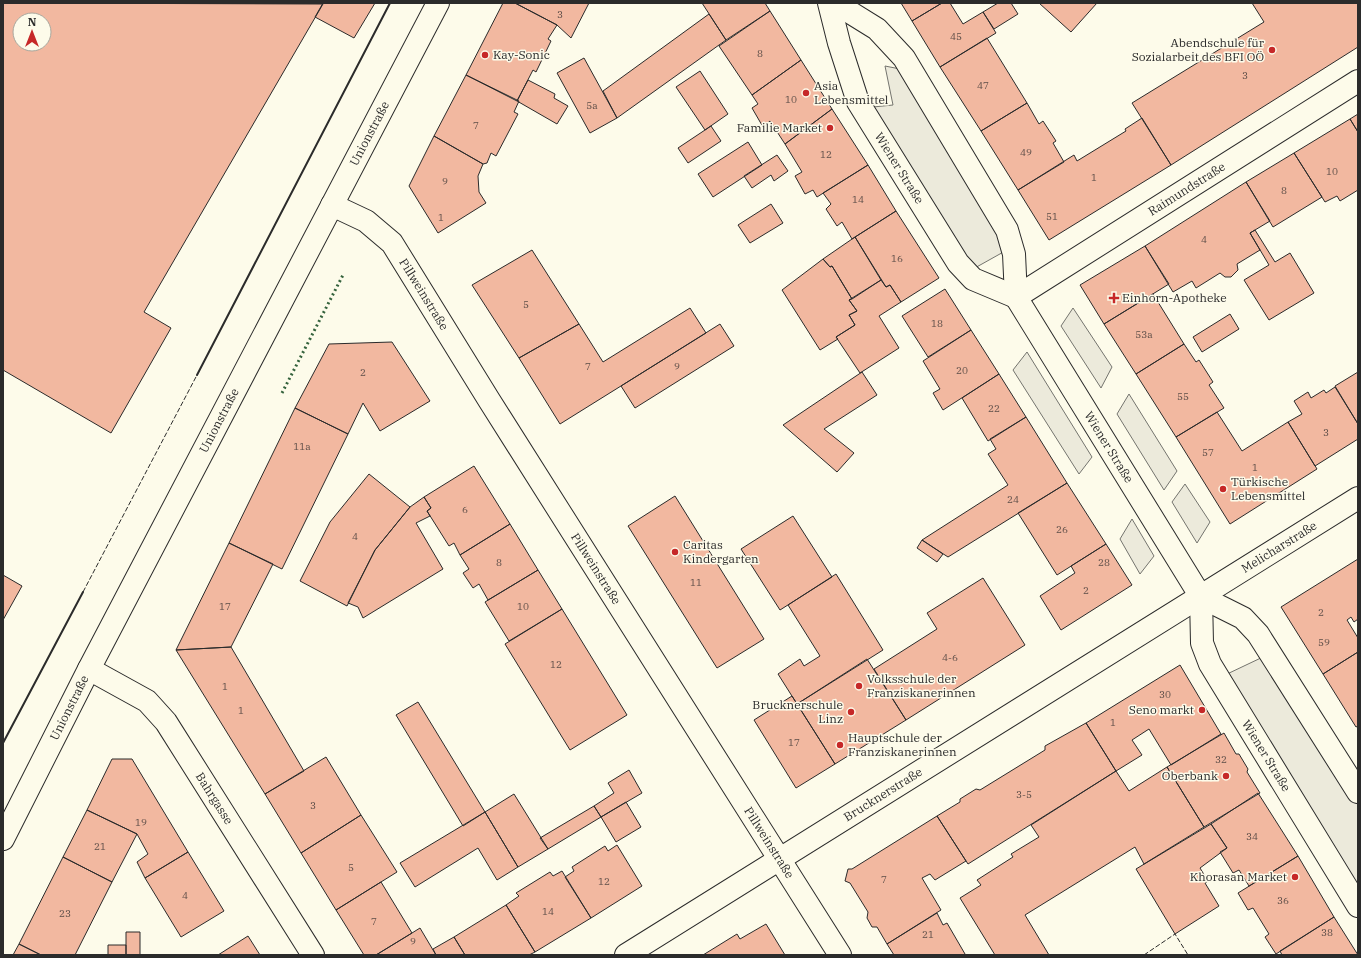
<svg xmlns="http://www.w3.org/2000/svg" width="1361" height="958" viewBox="0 0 1361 958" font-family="'IBM Plex Serif',serif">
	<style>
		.parking { fill: #eceadb; stroke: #74746e }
		.building { fill: #f2b8a0; stroke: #2b2b2b; fill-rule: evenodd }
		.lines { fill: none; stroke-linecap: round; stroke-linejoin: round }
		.street-casing { stroke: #2b2b2b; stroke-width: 24 }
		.secondary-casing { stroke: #2b2b2b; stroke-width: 24 }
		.street { stroke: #fdfbea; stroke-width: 22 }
		.secondary { stroke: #fdfbea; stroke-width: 22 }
		.hedge { stroke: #34623c; stroke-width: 3; stroke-dasharray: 2 3; stroke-linecap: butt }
		.fence { stroke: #2b2b2b; stroke-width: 1; stroke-dasharray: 5 2; stroke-linecap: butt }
		.wall { stroke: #2b2b2b; stroke-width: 2 }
		.poi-dot { fill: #c62828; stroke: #fdfbea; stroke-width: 1.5 }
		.labels { text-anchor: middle; stroke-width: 3; stroke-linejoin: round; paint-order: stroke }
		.number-label { font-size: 10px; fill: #5d4e48 }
		.poi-label { font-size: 12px; fill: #2b2b2b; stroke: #fdfbea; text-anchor: start }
		.street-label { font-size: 12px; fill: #2b2b2b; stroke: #fdfbea }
	</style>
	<rect width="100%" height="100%" fill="#fdfbea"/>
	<path class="parking" d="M 885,66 L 900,69 L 1007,250 L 973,269 L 873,107 L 893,105 Z
		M 1073,308 L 1112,367 L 1101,388 L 1061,326 Z
		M 1027,352 L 1092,457 L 1079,474 L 1013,370 Z
		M 1129,394 L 1177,471 L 1164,490 L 1117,414 Z
		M 1185,484 L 1210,522 L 1197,543 L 1172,502 Z
		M 1132,519 L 1154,556 L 1140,574 L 1120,539 Z
		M 1265,656 L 1358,803 L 1358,885 L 1225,675 Z"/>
	<path class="building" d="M 3,3 L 323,4 L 144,312 L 171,328 L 111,433 L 3,370 ZM 20,20 L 44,20 L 44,44 L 20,44 Z
		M 323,3 L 375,3 L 354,38 L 315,17 Z
		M 503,3 L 515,3 L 557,25 L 548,39 L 551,41 L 536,72 L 533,70 L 517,101 L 466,75 Z
		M 515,3 L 589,3 L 571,38 L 557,25 Z
		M 702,3 L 765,3 L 770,11 L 726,40 Z
		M 901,3 L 942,3 L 912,21 Z
		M 942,3 L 950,3 L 963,24 L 983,12 L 996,33 L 940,67 L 912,21 Z
		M 998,3 L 1011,3 L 1018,14 L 994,29 L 983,12 Z
		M 1039,3 L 1097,3 L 1071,32 Z
		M 1252,3 L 1358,3 L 1358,47 L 1171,165 L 1132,103 L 1264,22 Z
		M 770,11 L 801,60 L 752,95 L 719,46 Z
		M 709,14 L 726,40 L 617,118 L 603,91 Z
		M 987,38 L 1027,103 L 981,131 L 940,67 Z
		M 584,58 L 617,118 L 590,133 L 557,73 Z
		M 801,60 L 832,109 L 785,144 L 770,121 L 763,127 L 752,108 L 758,104 L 752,95 Z
		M 700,71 L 728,114 L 705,130 L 676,87 Z
		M 466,75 L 519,101 L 514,112 L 518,114 L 496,156 L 491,153 L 487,163 L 483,164 L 434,136 Z
		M 528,80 L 555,94 L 554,98 L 568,106 L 557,124 L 517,101 Z
		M 1027,103 L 1039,124 L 1043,121 L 1056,141 L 1053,143 L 1064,162 L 1018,190 L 981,131 Z
		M 832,109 L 868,165 L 817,197 L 813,190 L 805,194 L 795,176 L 802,172 L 785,144 Z
		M 1358,114 L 1358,132 L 1350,119 Z
		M 1142,118 L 1171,165 L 1049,240 L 1018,190 L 1074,155 L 1077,161 L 1126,131 L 1125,129 Z
		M 1350,119 L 1358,132 L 1358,190 L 1340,201 L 1337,196 L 1325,202 L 1294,153 Z
		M 711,126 L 721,141 L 688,163 L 678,148 Z
		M 434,136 L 483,164 L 478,176 L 479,192 L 486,203 L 438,233 L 409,186 Z
		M 748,142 L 762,165 L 713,197 L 698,174 Z
		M 1294,153 L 1322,197 L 1273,227 L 1246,182 Z
		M 777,155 L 788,171 L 774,181 L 771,175 L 752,188 L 744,176 Z
		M 868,165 L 896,211 L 852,239 L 842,222 L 837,226 L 826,209 L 831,204 L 823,193 Z
		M 1246,182 L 1270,221 L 1250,233 L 1260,250 L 1237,264 L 1238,270 L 1231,277 L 1225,277 L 1220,273 L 1196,288 L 1192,281 L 1173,292 L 1145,246 Z
		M 771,204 L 783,223 L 750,243 L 738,225 Z
		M 896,211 L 939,278 L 901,302 L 890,285 L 886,287 L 855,237 Z
		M 1255,230 L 1275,262 L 1290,253 L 1314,293 L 1269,320 L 1244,280 L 1269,265 L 1250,233 Z
		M 855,237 L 881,280 L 852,299 L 832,266 L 830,267 L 823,259 Z
		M 1145,246 L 1169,284 L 1104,324 L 1080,285 Z
		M 532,250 L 579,324 L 519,358 L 472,285 Z
		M 823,259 L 830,267 L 832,266 L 852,299 L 849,300 L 857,311 L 849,315 L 855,325 L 836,337 L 838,339 L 820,350 L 782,290 Z
		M 881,280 L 886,287 L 890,285 L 901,302 L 879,316 L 899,348 L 860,373 L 836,337 L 855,325 L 849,315 L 857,311 L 849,300 Z
		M 945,289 L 971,330 L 928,357 L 902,316 Z
		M 1153,294 L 1184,344 L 1136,374 L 1104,324 Z
		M 690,308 L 706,333 L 560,424 L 519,358 L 579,324 L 603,362 Z
		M 1230,314 L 1239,329 L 1202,352 L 1193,337 Z
		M 720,324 L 734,346 L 635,408 L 621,386 Z
		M 971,330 L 999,374 L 943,410 L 933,393 L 940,389 L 923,361 Z
		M 392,342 L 430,401 L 380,431 L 363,403 L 348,434 L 295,408 L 329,344 Z
		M 1184,344 L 1196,362 L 1199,360 L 1213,382 L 1209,385 L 1224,408 L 1176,437 L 1136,374 Z
		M 862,372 L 877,395 L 824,429 L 854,453 L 837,472 L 783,425 Z
		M 1358,372 L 1358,424 L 1335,386 Z
		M 999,374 L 1026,417 L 988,441 L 962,398 Z
		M 1335,387 L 1358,424 L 1358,439 L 1315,466 L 1288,422 L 1302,414 L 1294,401 L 1308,392 L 1311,398 L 1324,390 L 1326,393 Z
		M 295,408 L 348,434 L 282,569 L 229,543 Z
		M 1217,412 L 1242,451 L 1288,422 L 1317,469 L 1230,524 L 1176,437 Z
		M 1026,417 L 1067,483 L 948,557 L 922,540 L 1008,485 L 988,454 L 996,449 L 990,439 Z
		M 474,466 L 510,524 L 460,555 L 454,543 L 449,546 L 427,511 L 431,508 L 424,497 Z
		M 369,474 L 410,507 L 375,550 L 347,606 L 300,581 L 330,522 Z
		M 1067,483 L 1106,544 L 1057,575 L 1018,513 Z
		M 675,496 L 764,639 L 717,668 L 628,526 Z
		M 424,497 L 431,508 L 427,511 L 430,516 L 416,523 L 443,569 L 363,618 L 358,607 L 348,603 L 375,550 L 410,507 Z
		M 793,516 L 832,577 L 780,610 L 741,549 Z
		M 510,524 L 538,570 L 488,600 L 479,584 L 473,588 L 463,573 L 469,569 L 460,555 Z
		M 922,540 L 943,554 L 937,562 L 917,548 Z
		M 229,543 L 273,564 L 231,647 L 176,650 Z
		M 1106,544 L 1132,585 L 1061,630 L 1040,596 L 1075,573 L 1071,566 Z
		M 1358,559 L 1358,619 L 1354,622 L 1351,617 L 1347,620 L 1358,638 L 1358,652 L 1323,674 L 1281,607 Z
		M 538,570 L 562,609 L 509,641 L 485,602 Z
		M 836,574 L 883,650 L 797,704 L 778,674 L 800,659 L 804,666 L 820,656 L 788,605 Z
		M 3,575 L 22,586 L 3,620 Z
		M 983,578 L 1025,645 L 906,720 L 874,669 L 937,629 L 927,613 Z
		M 562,609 L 627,715 L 570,750 L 505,644 Z
		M 231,647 L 304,771 L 265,794 L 176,650 Z
		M 1358,652 L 1358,726 L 1356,727 L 1323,674 Z
		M 867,659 L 906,720 L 835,764 L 797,704 Z
		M 1180,665 L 1221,734 L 1171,765 L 1149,729 L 1132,740 L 1142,755 L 1116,771 L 1086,723 Z
		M 792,696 L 835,764 L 796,788 L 754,720 Z
		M 418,702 L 485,812 L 463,826 L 396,715 Z
		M 1086,723 L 1116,771 L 968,864 L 937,816 L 960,802 L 960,799 L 976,789 L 980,790 L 1045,750 L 1045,746 Z
		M 1224,733 L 1236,754 L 1239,754 L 1248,769 L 1247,772 L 1260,793 L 1204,827 L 1167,767 Z
		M 326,757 L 361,815 L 301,853 L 265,794 Z
		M 112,759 L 132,759 L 188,852 L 145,878 L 137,862 L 148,854 L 137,834 L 87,810 Z
		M 1167,767 L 1204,827 L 1144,864 L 1135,847 L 1025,915 L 1049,955 L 995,955 L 960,898 L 981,885 L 977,880 L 1013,857 L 1011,854 L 1039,837 L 1031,825 L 1116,771 L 1129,791 Z
		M 629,770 L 642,793 L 601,817 L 594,806 L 614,793 L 608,783 Z
		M 1258,793 L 1298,856 L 1249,886 L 1239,870 L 1233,873 L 1220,852 L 1227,848 L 1211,824 Z
		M 514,794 L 548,849 L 518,867 L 485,812 Z
		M 626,802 L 641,827 L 616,842 L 601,817 Z
		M 594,806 L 601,817 L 548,849 L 540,838 Z
		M 87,810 L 137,834 L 112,882 L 63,857 Z
		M 485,812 L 518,867 L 497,880 L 478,848 L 415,887 L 400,863 Z
		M 361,815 L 397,872 L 336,910 L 301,853 Z
		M 937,816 L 966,861 L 935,880 L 930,874 L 922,878 L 941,910 L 887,944 L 877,927 L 872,927 L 867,918 L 868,912 L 850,883 L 845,881 L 848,869 L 852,869 Z
		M 1211,824 L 1227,848 L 1200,868 L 1208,881 L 1205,883 L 1219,906 L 1175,934 L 1136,869 Z
		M 617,845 L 642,886 L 591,918 L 565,877 L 574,871 L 572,867 L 605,846 L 608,851 Z
		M 188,852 L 224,911 L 181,937 L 145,878 Z
		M 1298,856 L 1334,917 L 1276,954 L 1265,937 L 1269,934 L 1253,908 L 1248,910 L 1238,893 Z
		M 63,857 L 112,882 L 75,955 L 41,955 L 19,944 Z
		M 562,871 L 591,918 L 535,952 L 506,905 L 519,896 L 516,893 L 550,872 L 553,876 Z
		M 381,882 L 412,933 L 376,955 L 364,955 L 336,910 Z
		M 506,905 L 535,952 L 529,955 L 465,955 L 454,937 Z
		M 937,913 L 943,925 L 947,923 L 965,954 L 964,955 L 894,955 L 887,944 Z
		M 1334,917 L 1358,955 L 1282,955 L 1280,951 Z
		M 766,924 L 785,955 L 703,955 L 737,934 L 740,939 Z
		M 420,928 L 436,955 L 376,955 L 412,933 Z
		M 126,932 L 140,932 L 140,955 L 126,955 Z
		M 248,936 L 260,955 L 218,955 Z
		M 454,937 L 465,955 L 436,955 L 433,949 Z
		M 19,944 L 41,955 L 13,955 Z
		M 108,945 L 126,945 L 126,955 L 108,955 Z"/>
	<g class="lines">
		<g class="street-casing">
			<g id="street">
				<path id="s1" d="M 332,205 L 366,221 L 392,243 L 489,400 L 840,955"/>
				<path id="s2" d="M 1016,297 L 1358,81"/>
				<path id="s3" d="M 89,669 L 147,701 L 166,722 L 313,955"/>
				<path id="s4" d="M 626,955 L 1358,498"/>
			</g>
		</g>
		<g class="secondary-casing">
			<g id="secondary">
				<path id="s5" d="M 829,3 L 839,43 L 858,102 L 958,263 L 973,279 L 1016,297"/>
				<path id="s6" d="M 835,3 L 877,29 L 904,58 L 1007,230 L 1014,254 L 1016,297 L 1201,597 L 1202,643 L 1210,664 L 1358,906"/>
				<path d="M 1201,597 L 1243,618 L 1258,634 L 1358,792"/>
				<path id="s7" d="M 3,839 L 89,669 L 438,3"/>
			</g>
		</g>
		<use href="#street" class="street"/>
		<use href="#secondary" class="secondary"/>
		<path class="hedge" d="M 282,393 L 343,275"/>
		<path class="fence" d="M 83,592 L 197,375
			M 1144,955 L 1175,934 L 1188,955"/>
		<path class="wall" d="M 197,375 L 390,3
			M 3,743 L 83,592"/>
	</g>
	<g class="poi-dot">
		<circle cx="1272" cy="50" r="4"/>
		<circle cx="485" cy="55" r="4"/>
		<circle cx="806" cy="93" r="4"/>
		<circle cx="830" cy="128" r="4"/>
		<path d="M1112 292h4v4h4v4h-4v4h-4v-4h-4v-4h4z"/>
		<circle cx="1223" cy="489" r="4"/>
		<circle cx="675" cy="552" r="4"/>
		<circle cx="859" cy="686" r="4"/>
		<circle cx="1202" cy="710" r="4"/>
		<circle cx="851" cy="712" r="4"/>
		<circle cx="840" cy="745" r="4"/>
		<circle cx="1226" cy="776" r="4"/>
		<circle cx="1295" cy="877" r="4"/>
	</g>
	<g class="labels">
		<g class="number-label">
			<text x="560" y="18">3</text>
			<text x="956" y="40">45</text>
			<text x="760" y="57">8</text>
			<text x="1245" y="79">3</text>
			<text x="983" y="89">47</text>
			<text x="791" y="103">10</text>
			<text x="592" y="109">5a</text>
			<text x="476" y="129">7</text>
			<text x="1026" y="156">49</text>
			<text x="826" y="158">12</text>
			<text x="1332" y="175">10</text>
			<text x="1094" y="181">1</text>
			<text x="445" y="185">9</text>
			<text x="1284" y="194">8</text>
			<text x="858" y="203">14</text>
			<text x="1052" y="220">51</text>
			<text x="441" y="221">1</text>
			<text x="1204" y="243">4</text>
			<text x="897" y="262">16</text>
			<text x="526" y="308">5</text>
			<text x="937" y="327">18</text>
			<text x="1144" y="338">53a</text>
			<text x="588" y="370">7</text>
			<text x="677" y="370">9</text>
			<text x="962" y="374">20</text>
			<text x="363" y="376">2</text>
			<text x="1183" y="400">55</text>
			<text x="994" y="412">22</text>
			<text x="1326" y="436">3</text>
			<text x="302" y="450">11a</text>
			<text x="1208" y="456">57</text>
			<text x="1255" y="471">1</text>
			<text x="1013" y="503">24</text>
			<text x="465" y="513">6</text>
			<text x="1062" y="533">26</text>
			<text x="355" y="540">4</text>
			<text x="499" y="566">8</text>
			<text x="1104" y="566">28</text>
			<text x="696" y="586">11</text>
			<text x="1086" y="594">2</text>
			<text x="225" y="610">17</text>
			<text x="523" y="610">10</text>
			<text x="1321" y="616">2</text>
			<text x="1324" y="646">59</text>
			<text x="950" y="661">4-6</text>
			<text x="556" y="668">12</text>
			<text x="225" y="690">1</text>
			<text x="1165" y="698">30</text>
			<text x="241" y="714">1</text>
			<text x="1113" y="726">1</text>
			<text x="794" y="746">17</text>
			<text x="1221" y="763">32</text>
			<text x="1024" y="798">3-5</text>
			<text x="313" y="809">3</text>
			<text x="141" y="826">19</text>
			<text x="1252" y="840">34</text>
			<text x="100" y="850">21</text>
			<text x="351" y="871">5</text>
			<text x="884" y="883">7</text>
			<text x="604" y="885">12</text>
			<text x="185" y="899">4</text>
			<text x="1283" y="904">36</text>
			<text x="548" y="915">14</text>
			<text x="65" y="917">23</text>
			<text x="374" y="925">7</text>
			<text x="1327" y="936">38</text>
			<text x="928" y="938">21</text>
			<text x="413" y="945">9</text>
		</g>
		<g class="poi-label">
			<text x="1264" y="47" text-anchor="end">Abendschule für<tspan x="1264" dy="14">Sozialarbeit des BFI OÖ</tspan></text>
			<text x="493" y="59">Kay-Sonic</text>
			<text x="814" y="90">Asia<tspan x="814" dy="14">Lebensmittel</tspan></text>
			<text x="822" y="132" text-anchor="end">Familie Market</text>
			<text x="1122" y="302">Einhorn-Apotheke</text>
			<text x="1231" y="486">Türkische<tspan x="1231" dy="14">Lebensmittel</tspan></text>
			<text x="683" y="549">Caritas<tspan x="683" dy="14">Kindergarten</tspan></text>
			<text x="867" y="683">Volksschule der<tspan x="867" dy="14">Franziskanerinnen</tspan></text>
			<text x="843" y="709" text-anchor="end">Brucknerschule<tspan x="843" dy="14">Linz</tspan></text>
			<text x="1194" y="714" text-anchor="end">Seno markt</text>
			<text x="848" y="742">Hauptschule der<tspan x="848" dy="14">Franziskanerinnen</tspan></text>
			<text x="1218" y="780" text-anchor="end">Oberbank</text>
			<text x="1287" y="881" text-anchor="end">Khorasan Market</text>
		</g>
		<g class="street-label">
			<text dy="4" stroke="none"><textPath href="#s7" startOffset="795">Unionstraße</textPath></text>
			<text dy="4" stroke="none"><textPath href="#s5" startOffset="181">Wiener Straße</textPath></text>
			<text dy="4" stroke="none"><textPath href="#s2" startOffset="202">Raimundstraße</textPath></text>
			<text dy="4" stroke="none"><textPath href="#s1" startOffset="132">Pillweinstraße</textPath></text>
			<text dy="4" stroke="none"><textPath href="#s7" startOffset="471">Unionstraße</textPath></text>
			<text dy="4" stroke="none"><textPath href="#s6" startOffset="534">Wiener Straße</textPath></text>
			<text dy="4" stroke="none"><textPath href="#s4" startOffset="770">Melicharstraße</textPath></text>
			<text dy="4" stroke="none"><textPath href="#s1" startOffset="456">Pillweinstraße</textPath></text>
			<text dy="4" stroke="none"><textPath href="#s7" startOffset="147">Unionstraße</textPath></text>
			<text dy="4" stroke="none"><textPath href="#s6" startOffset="886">Wiener Straße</textPath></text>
			<text dy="4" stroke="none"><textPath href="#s4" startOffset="303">Brucknerstraße</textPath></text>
			<text dy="4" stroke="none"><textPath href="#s3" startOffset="185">Bahrgasse</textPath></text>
			<text dy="4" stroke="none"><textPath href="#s1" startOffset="780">Pillweinstraße</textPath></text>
		</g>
	</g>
	<rect width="1361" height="958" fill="none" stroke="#2b2b2b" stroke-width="8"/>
	<g transform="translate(32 32)"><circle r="19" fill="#fdfbea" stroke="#a9a89e"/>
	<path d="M0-3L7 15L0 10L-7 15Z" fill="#c62828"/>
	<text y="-6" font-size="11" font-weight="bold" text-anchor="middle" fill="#2b2b2b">N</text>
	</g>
</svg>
